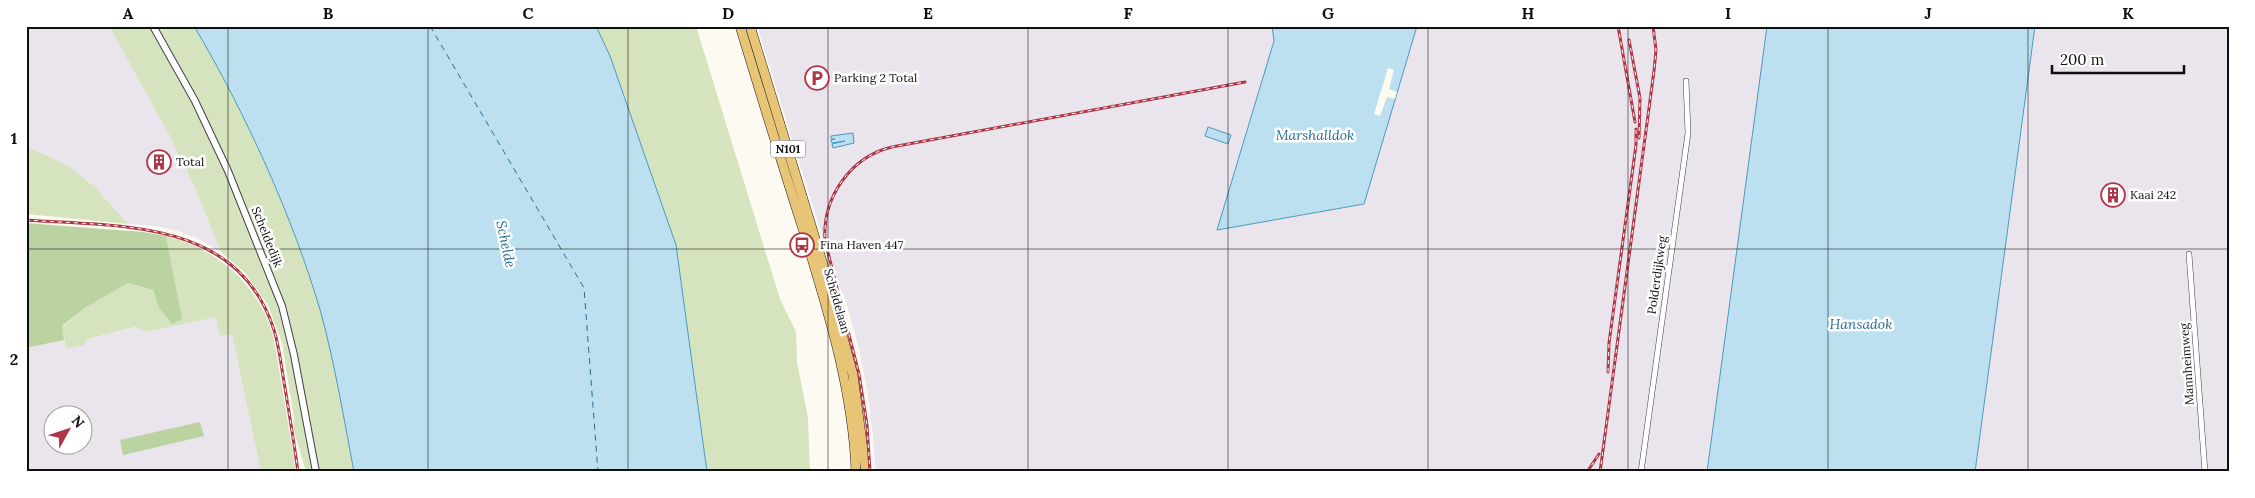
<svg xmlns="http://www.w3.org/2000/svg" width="2255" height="498" viewBox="0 0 2255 498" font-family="Lora,serif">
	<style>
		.industrial { fill: #eae4ec; fill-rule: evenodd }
		.green { fill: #d5e4bf }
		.forest { fill: #bbd3a0 }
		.water { fill: #bce0ef; stroke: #4b99be }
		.pier { fill: #fdfaf2 }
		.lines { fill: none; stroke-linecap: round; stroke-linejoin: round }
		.ferry { stroke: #266c92; stroke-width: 1; stroke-dasharray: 6 5; stroke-linecap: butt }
		.minor-casing { stroke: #424242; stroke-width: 6 }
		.tertiary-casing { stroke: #424242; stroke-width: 8 }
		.primary-casing { stroke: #202020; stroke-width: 10 }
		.minor { stroke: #fff; stroke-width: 5 }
		.tertiary { stroke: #fff; stroke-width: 6 }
		.primary { stroke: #e8c477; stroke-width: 9 }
		.rail-casing { stroke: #af3646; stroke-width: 3 }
		.rail { stroke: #fff; stroke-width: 1; stroke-dasharray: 4; stroke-linecap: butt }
		.grid { fill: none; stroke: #0f0f0f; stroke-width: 1; stroke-opacity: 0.55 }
		.labels { text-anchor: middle; stroke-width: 5; stroke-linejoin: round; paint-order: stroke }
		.shield { fill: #fff; stroke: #575757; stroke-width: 1 }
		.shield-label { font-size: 11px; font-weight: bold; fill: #0f0f0f }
		.poi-label { font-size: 12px; fill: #0f0f0f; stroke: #fff; text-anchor: start }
		.street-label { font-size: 12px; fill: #0f0f0f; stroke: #fff }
		.water-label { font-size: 14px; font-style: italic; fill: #266c92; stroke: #fff }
		.neatline { fill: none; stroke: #0f0f0f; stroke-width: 2 }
		.grid-label { font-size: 16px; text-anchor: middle; font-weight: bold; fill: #0f0f0f }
	</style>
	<rect width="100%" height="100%" fill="#fdfaf2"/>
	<path class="industrial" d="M 26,26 L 109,26 L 168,133 L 194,186 L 221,252 L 198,239 L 178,231 L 154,226 L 128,224 L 96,188 L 67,165 L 26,146 Z
		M 757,26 L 1272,26 L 1274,41 L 1363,203 L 1417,26 L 1767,26 L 1707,472 L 875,472 L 873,436 L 868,396 L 859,349 L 845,298 L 835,278 Z
		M 2035,26 L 2229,26 L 2229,472 L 1975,472 Z
		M 216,316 L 232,333 L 261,472 L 26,472 L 26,348 L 64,340 L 66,349 L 87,339 L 136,327 L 145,332 ZM 52,416 L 82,416 L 82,446 L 52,446 Z"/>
	<path class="green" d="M 109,26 L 194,26 C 245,112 293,217 321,313 C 335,365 344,419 354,472 L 306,472 L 293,427 L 294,418 L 282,343 L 268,305 L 245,273 L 221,252 L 194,186 L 168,133 Z
		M 596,26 L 696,26 L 780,299 L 796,332 L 797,362 L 808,418 L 810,472 L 707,472 L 676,245 L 610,56 Z
		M 26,146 L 67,165 L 96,188 L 128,224 L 26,214 Z
		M 166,236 C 215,248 257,283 272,332 C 277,352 279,372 283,392 C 287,419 292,445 296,472 L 261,472 L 232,334 L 220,336 L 216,317 L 145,332 L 135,327 L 87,339 L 84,345 L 66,349 L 62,327 L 85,308 L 128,283 L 153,290 L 158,306 L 181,318 Z"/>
	<path class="forest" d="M 26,223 L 143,232 L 166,236 L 182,319 L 172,324 L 158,306 L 153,290 L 128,283 L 85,308 L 62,326 L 64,340 L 26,348 Z
		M 200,422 L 204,436 L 123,455 L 120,440 Z"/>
	<path class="water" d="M 194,26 L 596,26 L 610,56 L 676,245 L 707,472 L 354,472 C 344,419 335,365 321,313 C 293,217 245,112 194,26 Z
		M 1272,26 L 1417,26 L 1364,204 L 1217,230 L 1274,41 Z
		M 1767,26 L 2035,26 L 1975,472 L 1707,472 Z
		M 1208,127 L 1231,135 L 1228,144 L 1205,136 Z
		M 853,133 L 854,143 L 833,148 L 832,144 L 845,141 L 832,143 L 831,140 L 835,139 L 831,139 L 831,136 Z"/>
	<path class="pier" d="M 1388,68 L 1394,70 L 1389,89 L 1397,92 L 1395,99 L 1387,97 L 1380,116 L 1374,114 Z"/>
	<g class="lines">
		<path class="ferry" d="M 430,26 L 584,288 L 598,472"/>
		<g class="minor-casing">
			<path id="minor" d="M 2189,254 L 2205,472
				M 1641,472 L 1688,133 L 1686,81"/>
		</g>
		<g class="tertiary-casing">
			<path id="tertiary" d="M 153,26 L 195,101 L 228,171 L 282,306 L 294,355 L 316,472"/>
		</g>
		<g class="primary-casing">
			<path id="primary" d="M 740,26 C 761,95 782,164 804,232 C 828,311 853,389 856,472
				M 750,26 L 825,271 L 853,375 L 866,472"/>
		</g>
		<use href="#minor" class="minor"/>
		<use href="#tertiary" class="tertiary"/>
		<use href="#primary" class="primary"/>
		<g class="rail-casing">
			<path id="rail" d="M 1618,26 L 1635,122
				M 1629,40 L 1640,98 L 1639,138
				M 26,220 C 121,227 238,218 274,330 C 279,346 281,364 284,382 C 289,412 294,442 298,472
				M 1608,372 L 1609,343 L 1636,145 L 1636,129
				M 870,472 L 867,425 L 859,374 L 825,241 C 822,198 850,157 892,147 L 1245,82
				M 1587,472 L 1599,454
				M 1600,472 L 1654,71 L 1656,50 L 1653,26"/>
		</g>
		<use href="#rail" class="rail"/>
	</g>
	<path class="grid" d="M 228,26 L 228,472M 428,26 L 428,472M 628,26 L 628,472M 828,26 L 828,472M 1028,26 L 1028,472M 1228,26 L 1228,472M 1428,26 L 1428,472M 1628,26 L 1628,472M 1828,26 L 1828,472M 2028,26 L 2028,472M 26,249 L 2229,249"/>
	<defs>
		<g id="parking-ring" transform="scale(1.25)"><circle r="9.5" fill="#fff" stroke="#af3646" stroke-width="1.5"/><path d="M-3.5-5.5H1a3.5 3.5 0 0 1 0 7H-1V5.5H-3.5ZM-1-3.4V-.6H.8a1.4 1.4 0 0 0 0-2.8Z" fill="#af3646"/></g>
		<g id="building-ring" transform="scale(1.25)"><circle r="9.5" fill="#fff" stroke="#af3646" stroke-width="1.5"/><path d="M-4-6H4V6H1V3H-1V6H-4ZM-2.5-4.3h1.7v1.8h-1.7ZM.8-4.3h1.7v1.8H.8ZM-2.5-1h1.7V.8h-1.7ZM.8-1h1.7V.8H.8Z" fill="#af3646"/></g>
		<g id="bus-ring" transform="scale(1.25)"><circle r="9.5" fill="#fff" stroke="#af3646" stroke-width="1.5"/><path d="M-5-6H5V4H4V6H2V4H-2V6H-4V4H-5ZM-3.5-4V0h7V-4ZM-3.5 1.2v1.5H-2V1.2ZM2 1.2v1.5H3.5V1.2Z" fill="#af3646"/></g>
	</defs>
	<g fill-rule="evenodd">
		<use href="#parking-ring" x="817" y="78"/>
		<use href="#building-ring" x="159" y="162"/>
		<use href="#building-ring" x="2113" y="195"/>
		<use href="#bus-ring" x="802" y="245"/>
	</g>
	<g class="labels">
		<rect class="shield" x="770.5" y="140.5" width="35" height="17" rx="4"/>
		<g class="shield-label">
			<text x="788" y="153">N101</text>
		</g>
		<g class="poi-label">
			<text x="834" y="82">Parking 2 Total</text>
			<text x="176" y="166">Total</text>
			<text x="2130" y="199">Kaai 242</text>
			<text x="820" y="249">Fina Haven 447</text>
		</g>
		<g class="street-label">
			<text transform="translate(267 237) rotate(68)" y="4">Scheldedijk</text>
			<text transform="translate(1657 275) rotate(-82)" y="4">Polderdijkweg</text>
			<text transform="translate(837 301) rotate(74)" y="4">Scheldelaan</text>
			<text transform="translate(2187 364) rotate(-94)" y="4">Mannheimweg</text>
		</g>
		<g class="water-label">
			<text x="1315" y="140">Marshalldok</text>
			<text transform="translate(506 244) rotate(78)" y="5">Schelde</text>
			<text x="1861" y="329">Hansadok</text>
		</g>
	</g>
	<rect width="2255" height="498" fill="none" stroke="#ffffff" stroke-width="55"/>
	<g transform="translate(68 430) rotate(50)"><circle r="24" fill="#ffffff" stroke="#9f9f9f"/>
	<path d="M0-4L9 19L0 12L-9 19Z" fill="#af3646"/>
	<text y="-8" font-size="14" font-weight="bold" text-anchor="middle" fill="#0f0f0f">N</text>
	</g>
	<path d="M2052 65v8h132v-8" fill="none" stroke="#0f0f0f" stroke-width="2.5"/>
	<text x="2060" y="65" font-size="15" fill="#0f0f0f" stroke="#ffffff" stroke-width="4" paint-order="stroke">200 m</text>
	<rect x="28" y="28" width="2200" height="442" class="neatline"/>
	<g class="grid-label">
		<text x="128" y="19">A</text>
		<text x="328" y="19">B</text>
		<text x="528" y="19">C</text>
		<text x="728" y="19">D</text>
		<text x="928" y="19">E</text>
		<text x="1128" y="19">F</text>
		<text x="1328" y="19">G</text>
		<text x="1528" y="19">H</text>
		<text x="1728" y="19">I</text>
		<text x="1928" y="19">J</text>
		<text x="2128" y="19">K</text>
		<text x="14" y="144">1</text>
		<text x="14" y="365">2</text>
	</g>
</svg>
